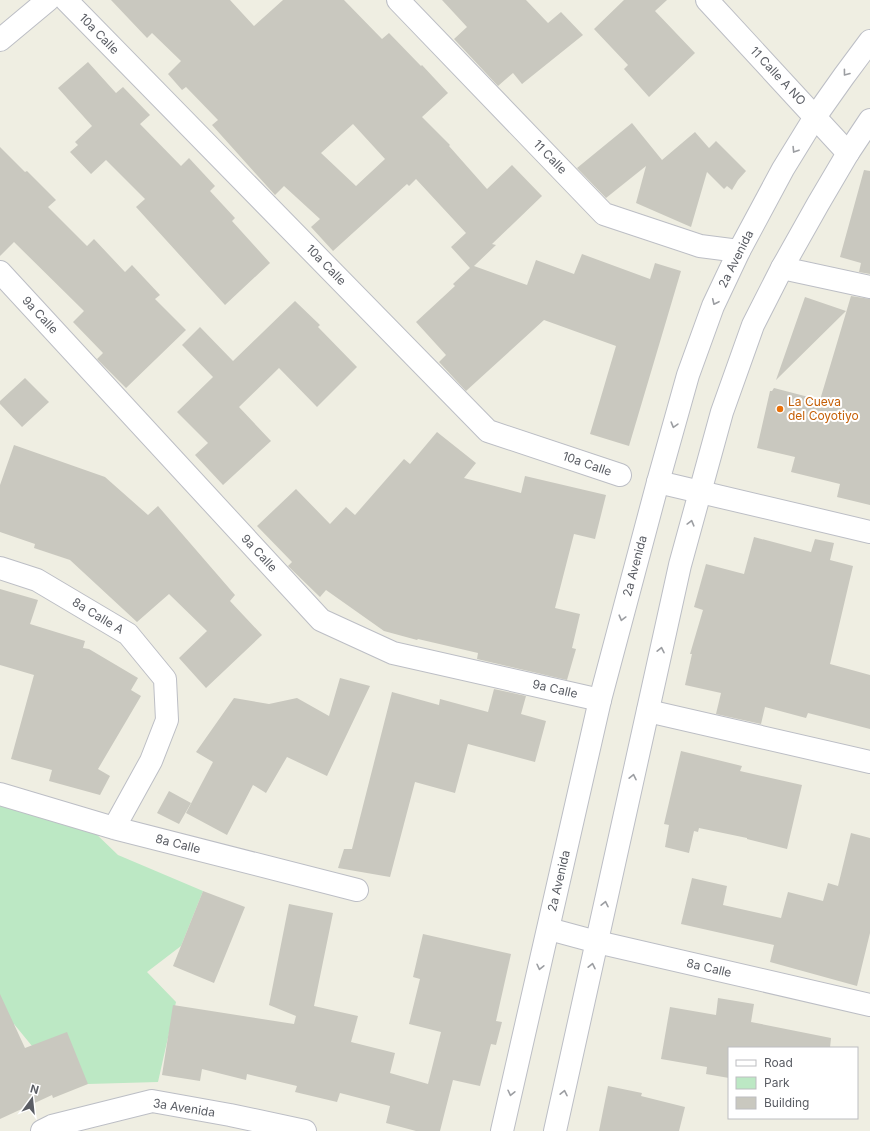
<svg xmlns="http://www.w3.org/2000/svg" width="870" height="1131" viewBox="0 0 870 1131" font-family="Inter,sans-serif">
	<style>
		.green { fill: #bce8c4 }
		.building { fill: #c9c8bf; fill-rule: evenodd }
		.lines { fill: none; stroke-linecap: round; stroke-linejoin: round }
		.minor-casing { stroke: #bcbec5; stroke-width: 24 }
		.tertiary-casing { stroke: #bcbec5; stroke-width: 24 }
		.minor { stroke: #fff; stroke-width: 22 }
		.tertiary { stroke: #fff; stroke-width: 22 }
		.oneway { stroke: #9c9ea2 }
		.food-dot { fill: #e8710a; stroke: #fff; stroke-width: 1.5 }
		.labels { text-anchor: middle; stroke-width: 4; stroke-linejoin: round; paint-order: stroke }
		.street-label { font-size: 12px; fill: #5a5d64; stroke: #fff }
		.food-label { font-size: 12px; fill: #c56008; stroke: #fff; text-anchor: start }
	</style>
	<rect width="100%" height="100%" fill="#efeee2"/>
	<path class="green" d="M 0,803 L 92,830 L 118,855 L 203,891 L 181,946 L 147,972 L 176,1002 L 158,1082 L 88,1084 L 32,1046 L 14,1024 L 0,1030 Z"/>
	<path class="building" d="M 111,0 L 230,0 L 254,26 L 283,0 L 344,0 L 382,39 L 389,33 L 421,66 L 422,65 L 448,93 L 422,117 L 450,145 L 449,146 L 487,189 L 512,165 L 542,196 L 492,244 L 496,245 L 474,266 L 527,285 L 536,260 L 574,274 L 582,254 L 650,279 L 655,263 L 681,271 L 629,446 L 590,434 L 616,346 L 544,320 L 466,391 L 439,362 L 446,355 L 416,322 L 455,286 L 453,284 L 470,268 L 451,247 L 466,233 L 416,179 L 409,186 L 407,184 L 333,251 L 311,227 L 320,219 L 284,186 L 275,195 L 212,125 L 218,120 L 186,87 L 182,90 L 168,74 L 181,61 L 152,33 L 147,38 ZM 353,124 L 385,159 L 356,186 L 321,153 Z
		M 442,0 L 526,0 L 548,23 L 561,12 L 583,35 L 522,84 L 513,73 L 498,86 L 454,39 L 467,27 Z
		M 624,0 L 667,0 L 655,11 L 695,53 L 649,97 L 624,69 L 628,65 L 594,29 Z
		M 88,62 L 116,93 L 123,87 L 150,115 L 140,124 L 181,166 L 189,158 L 215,186 L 210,191 L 235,218 L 232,221 L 270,263 L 225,305 L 136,207 L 145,199 L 106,160 L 91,174 L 70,152 L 78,145 L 75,142 L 92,126 L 58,88 Z
		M 632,123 L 662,160 L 695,132 L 709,148 L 716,141 L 746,171 L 738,180 L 732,190 L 727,186 L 724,189 L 707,172 L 691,227 L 636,203 L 646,166 L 606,198 L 577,168 Z
		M 0,147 L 25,172 L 27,171 L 56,200 L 48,207 L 87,246 L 94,239 L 125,272 L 132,265 L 160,295 L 155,299 L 186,330 L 126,388 L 97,359 L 103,353 L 73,322 L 84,311 L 14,242 L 0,256 Z
		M 864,170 L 870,171 L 870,274 L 859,272 L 861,263 L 840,257 Z
		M 851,296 L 870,299 L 870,505 L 837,497 L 840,484 L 791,472 L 795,457 L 757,448 L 770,391 L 772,391 L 774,388 L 820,400 Z
		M 805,297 L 846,311 L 776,380 Z
		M 295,301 L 320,325 L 318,327 L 357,367 L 317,407 L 279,368 L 239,407 L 271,441 L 223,485 L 195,455 L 208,443 L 177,412 L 213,377 L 182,345 L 200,327 L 233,361 Z
		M 25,378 L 49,402 L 22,427 L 0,404 L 0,401 Z
		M 437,432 L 476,463 L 464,478 L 521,493 L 525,476 L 606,495 L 595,539 L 574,534 L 555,608 L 580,614 L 572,648 L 576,649 L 567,680 L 477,659 L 478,653 L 418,639 L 417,640 L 384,631 L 326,590 L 320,597 L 288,566 L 292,562 L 257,526 L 296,489 L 330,524 L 346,507 L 355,515 L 404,459 L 410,464 Z
		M 14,445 L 105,477 L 148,515 L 158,506 L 235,595 L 230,601 L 262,635 L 206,688 L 179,658 L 207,631 L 169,594 L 137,622 L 70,560 L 34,548 L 35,544 L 0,532 L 0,485 Z
		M 754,537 L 811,552 L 815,539 L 834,543 L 830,560 L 853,566 L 830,664 L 870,675 L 870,729 L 808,713 L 806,718 L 765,707 L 761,724 L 716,714 L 721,693 L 685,685 L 692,654 L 690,654 L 703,610 L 694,607 L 706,564 L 744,574 Z
		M 0,589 L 38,600 L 30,624 L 85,641 L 83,648 L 89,649 L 138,678 L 131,690 L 141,696 L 98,769 L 110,776 L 100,795 L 49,781 L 52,770 L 11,759 L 34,675 L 0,665 Z
		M 340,678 L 370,686 L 327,776 L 287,757 L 266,793 L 253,785 L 227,835 L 186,813 L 213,762 L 196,752 L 234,698 L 269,704 L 297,698 L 329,716 Z
		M 494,689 L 526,696 L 521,714 L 546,721 L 535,762 L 468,744 L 455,793 L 415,782 L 390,877 L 338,868 L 344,849 L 352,849 L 392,692 L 439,705 L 440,699 L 488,712 Z
		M 681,751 L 742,766 L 740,771 L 802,785 L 787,849 L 747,839 L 747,838 L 699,828 L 698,832 L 694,831 L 689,853 L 665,847 L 669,825 L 664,824 Z
		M 169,791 L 191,803 L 179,824 L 157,813 Z
		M 851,833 L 870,838 L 870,933 L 857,986 L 770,962 L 774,945 L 681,924 L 692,878 L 727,886 L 723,905 L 781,918 L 788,892 L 823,901 L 828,883 L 838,886 Z
		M 203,891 L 245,907 L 214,983 L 173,966 Z
		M 289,904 L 333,913 L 314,1006 L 358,1016 L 351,1042 L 395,1053 L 390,1073 L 428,1084 L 441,1032 L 409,1024 L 420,979 L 413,977 L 423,934 L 511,954 L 496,1021 L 502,1022 L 496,1045 L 491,1044 L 480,1086 L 453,1080 L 440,1131 L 416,1131 L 386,1123 L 390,1106 L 340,1093 L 337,1102 L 295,1092 L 297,1086 L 247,1074 L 246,1080 L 202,1069 L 200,1081 L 162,1075 L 173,1005 L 294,1024 L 296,1016 L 269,1005 Z
		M 0,994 L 25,1048 L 67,1032 L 88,1084 L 53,1098 L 52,1095 L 0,1119 Z
		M 718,998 L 754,1004 L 751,1022 L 831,1038 L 830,1048 L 729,1048 L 729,1078 L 706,1074 L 707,1067 L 661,1059 L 670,1007 L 716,1015 Z
		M 608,1086 L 642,1093 L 641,1096 L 685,1107 L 679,1131 L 599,1131 Z"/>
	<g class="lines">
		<g class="minor-casing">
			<path id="minor" d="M 66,0 L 488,431 L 620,475
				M 398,0 L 604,214 L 700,246 L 739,251
				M 707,0 L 848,153
				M 0,40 L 48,0
				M 782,268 L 870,287
				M 0,272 L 321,620 L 393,653 L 600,700
				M 658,482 L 870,532
				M 0,568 L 37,580 L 128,634 L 165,679 L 167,720 L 151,761 L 114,828
				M 648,711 L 870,762
				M 0,794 L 114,828 L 357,890
				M 597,942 L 870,1005
				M 42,1131 L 52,1126 L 152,1101 L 230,1115 L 305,1131"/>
		</g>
		<g class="tertiary-casing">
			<path id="tertiary" d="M 549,929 L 597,942
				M 502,1131 L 600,700 L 658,482 L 688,375 L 713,306 L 739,251 L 783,169 L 815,117 L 844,76 L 870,41
				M 555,1131 L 680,565 L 722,412 L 753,325 L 782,268 L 818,204 L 848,153 L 870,120"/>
		</g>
		<use href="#minor" class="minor"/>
		<use href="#tertiary" class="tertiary"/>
	</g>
	<defs><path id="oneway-chevron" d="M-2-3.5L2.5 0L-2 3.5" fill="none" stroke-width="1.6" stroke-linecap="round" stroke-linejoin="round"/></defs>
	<g class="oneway">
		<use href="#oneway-chevron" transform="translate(846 73) rotate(127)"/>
		<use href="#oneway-chevron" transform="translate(795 150) rotate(122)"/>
		<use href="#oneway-chevron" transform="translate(715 302) rotate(115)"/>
		<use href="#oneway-chevron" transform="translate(674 425) rotate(106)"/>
		<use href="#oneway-chevron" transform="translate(691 523) rotate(-75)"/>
		<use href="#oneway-chevron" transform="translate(622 618) rotate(105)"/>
		<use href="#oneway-chevron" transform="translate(661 650) rotate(-78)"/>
		<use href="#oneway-chevron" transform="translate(633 777) rotate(-78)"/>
		<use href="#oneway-chevron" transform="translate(605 904) rotate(-78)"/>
		<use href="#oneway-chevron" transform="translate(592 966) rotate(-78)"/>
		<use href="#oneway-chevron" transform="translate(540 967) rotate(103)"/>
		<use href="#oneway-chevron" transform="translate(511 1093) rotate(103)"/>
		<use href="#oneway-chevron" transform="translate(564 1093) rotate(-78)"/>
	</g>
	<circle class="food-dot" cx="780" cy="409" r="4"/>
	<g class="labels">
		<g class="street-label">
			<text transform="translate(99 34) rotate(46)" y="4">10a Calle</text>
			<text transform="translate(778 76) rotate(47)" y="4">11 Calle A NO</text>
			<text transform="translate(550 157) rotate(46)" y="4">11 Calle</text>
			<text transform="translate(736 259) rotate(-63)" y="4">2a Avenida</text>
			<text transform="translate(326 265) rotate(46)" y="4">10a Calle</text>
			<text transform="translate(40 315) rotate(47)" y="4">9a Calle</text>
			<text transform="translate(587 464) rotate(19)" y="4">10a Calle</text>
			<text transform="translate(259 553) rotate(47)" y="4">9a Calle</text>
			<text transform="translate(635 566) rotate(-75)" y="4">2a Avenida</text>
			<text transform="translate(98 616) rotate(31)" y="4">8a Calle A</text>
			<text transform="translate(555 689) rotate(13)" y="4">9a Calle</text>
			<text transform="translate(178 844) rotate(14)" y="4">8a Calle</text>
			<text transform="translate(559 881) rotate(-77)" y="4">2a Avenida</text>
			<text transform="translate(709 968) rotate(13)" y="4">8a Calle</text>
			<text transform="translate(184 1108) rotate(9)" y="4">3a Avenida</text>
		</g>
		<g class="food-label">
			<text x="788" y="406">La Cueva<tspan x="788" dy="14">del Coyotiyo</tspan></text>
		</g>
	</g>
	<rect x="728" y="1047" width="130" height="72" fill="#ffffff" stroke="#bdbec1"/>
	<rect x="736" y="1060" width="20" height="6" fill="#ffffff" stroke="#bdbec1"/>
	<text x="764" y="1067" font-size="12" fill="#5a5d64">Road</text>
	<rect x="736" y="1077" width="20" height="12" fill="#bce8c4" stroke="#bdbec1"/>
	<text x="764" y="1087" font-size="12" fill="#5a5d64">Park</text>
	<rect x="736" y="1097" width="20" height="12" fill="#c9c8bf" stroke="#bdbec1"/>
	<text x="764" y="1107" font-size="12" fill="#5a5d64">Building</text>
	<g transform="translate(32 1099) rotate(15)" stroke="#ffffff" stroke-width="3" paint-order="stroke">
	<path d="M0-3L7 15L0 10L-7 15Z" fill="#5a5d64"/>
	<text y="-6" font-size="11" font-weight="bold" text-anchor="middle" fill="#5a5d64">N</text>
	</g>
</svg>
